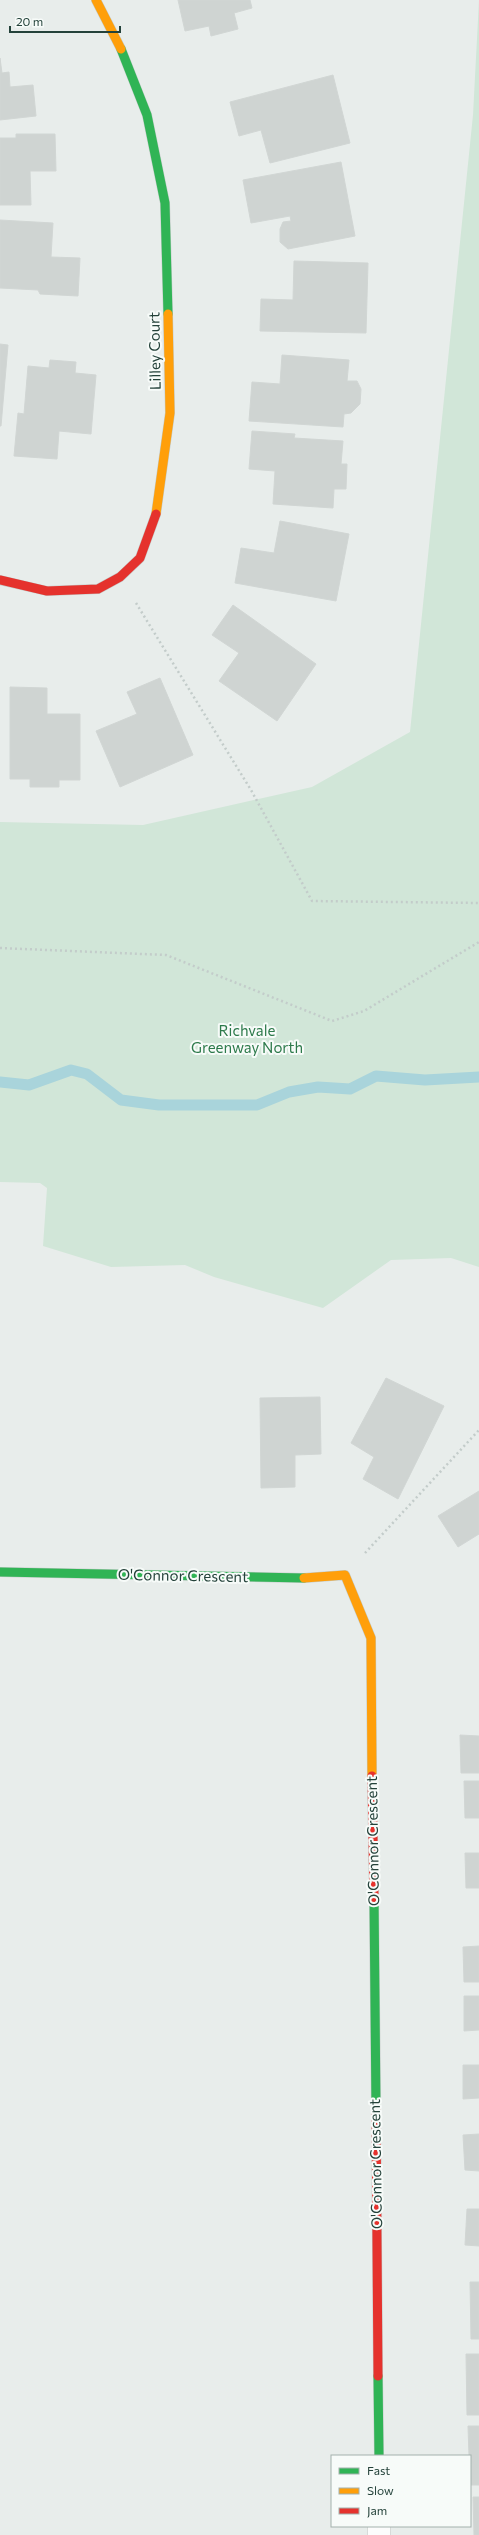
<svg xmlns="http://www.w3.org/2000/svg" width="479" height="2535" viewBox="0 0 479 2535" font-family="Commissioner,sans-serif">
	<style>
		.green { fill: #d1e6d8 }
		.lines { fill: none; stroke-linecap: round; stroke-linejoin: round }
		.stream { stroke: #a9d4db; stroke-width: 11 }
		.building { fill: #cfd4d2; stroke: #d1d6d4 }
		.street-casing { stroke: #c5cac8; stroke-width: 23 }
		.fast-casing { stroke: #c3cbc8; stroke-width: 10 }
		.slow-casing { stroke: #c3cbc8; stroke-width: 10 }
		.jam-casing { stroke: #c3cbc8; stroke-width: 10 }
		.path { stroke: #c3ccca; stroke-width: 2.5; stroke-dasharray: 2 3; stroke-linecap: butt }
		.street { stroke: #fcfcfc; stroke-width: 22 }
		.fast { stroke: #30b455; stroke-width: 9 }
		.slow { stroke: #ff9f0a; stroke-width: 9 }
		.jam { stroke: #e5322d; stroke-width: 9 }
		.labels { text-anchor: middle; stroke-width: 4; stroke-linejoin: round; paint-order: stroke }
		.street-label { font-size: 15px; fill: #24423a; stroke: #f7fbf9 }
		.park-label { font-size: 15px; fill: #2d7a4b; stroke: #f7fbf9 }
	</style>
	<rect width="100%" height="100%" fill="#e8edeb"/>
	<path class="green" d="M 479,0 L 479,1267 L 451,1258 L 391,1260 L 323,1308 L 214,1277 L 185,1265 L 111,1267 L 43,1246 L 47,1188 L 40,1183 L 0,1182 L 0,822 L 143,825 L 312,787 L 410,732 L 473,115 Z"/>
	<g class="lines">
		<path class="stream" d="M 0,1082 L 29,1085 L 71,1070 L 87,1074 L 121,1100 L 159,1105 L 257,1105 L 289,1092 L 318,1087 L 350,1089 L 376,1076 L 425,1080 L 479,1077"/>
	</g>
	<path class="building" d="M 178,0 L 250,0 L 252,8 L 234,13 L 238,29 L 211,36 L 209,26 L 185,31 Z
		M 0,58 L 2,73 L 9,72 L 10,87 L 33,85 L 36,116 L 0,120 Z
		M 333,75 L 350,143 L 270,163 L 261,130 L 239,136 L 230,102 Z
		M 16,134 L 55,134 L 56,171 L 30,171 L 31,205 L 0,205 L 0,138 L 16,138 Z
		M 341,162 L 355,236 L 288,249 L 280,242 L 280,229 L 283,222 L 291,221 L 290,216 L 251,223 L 243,180 Z
		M 0,220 L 53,223 L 51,257 L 80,258 L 78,296 L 40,294 L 38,290 L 0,288 Z
		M 294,261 L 368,263 L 366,333 L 260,331 L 261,299 L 293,300 Z
		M 0,344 L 8,345 L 1,426 L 0,426 Z
		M 282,355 L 349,360 L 347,381 L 357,381 L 361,389 L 360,404 L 351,413 L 344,414 L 343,427 L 249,421 L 252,382 L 280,384 Z
		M 50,360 L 76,362 L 75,373 L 96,375 L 91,434 L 59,431 L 57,459 L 14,456 L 18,413 L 24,414 L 28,366 L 49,368 Z
		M 252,431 L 295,434 L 294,438 L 343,441 L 341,464 L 347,464 L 346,489 L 334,489 L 333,508 L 273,504 L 275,471 L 249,469 Z
		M 280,521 L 349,534 L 336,601 L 235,583 L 241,548 L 274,553 Z
		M 233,605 L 316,664 L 277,721 L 219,681 L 239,653 L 212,635 Z
		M 160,678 L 193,755 L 120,787 L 96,731 L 137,714 L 127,692 Z
		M 10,687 L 47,688 L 47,714 L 80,714 L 80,780 L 59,780 L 59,787 L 30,787 L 30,779 L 10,779 Z
		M 386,1378 L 444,1406 L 398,1499 L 363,1479 L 374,1457 L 351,1443 Z
		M 320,1397 L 321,1454 L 295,1455 L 295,1487 L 261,1488 L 260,1398 Z
		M 479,1491 L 479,1534 L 458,1547 L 438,1516 Z
		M 460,1735 L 479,1736 L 479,1773 L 461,1773 Z
		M 464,1781 L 479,1781 L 479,1818 L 465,1818 Z
		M 465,1853 L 479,1853 L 479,1888 L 466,1888 Z
		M 479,1946 L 479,1982 L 464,1982 L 463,1947 Z
		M 464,1996 L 479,1996 L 479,2030 L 464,2031 Z
		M 463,2065 L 479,2065 L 479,2098 L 463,2099 Z
		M 479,2134 L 479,2171 L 465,2170 L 463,2135 Z
		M 467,2209 L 479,2209 L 479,2246 L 465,2245 Z
		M 470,2282 L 479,2282 L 479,2339 L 471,2339 Z
		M 466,2354 L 479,2354 L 479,2415 L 467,2415 Z
		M 468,2426 L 479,2426 L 479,2485 L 470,2485 Z
		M 473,2497 L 479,2497 L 479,2535 L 474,2535 Z"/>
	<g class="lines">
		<g class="street-casing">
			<path id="street" d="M 379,2526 L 379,2535"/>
		</g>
		<g class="fast-casing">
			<path id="fast" d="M 121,49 L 147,115 L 165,203 L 168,314
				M 0,1572 L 304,1578
				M 374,1898 L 376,2108
				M 378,2376 L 379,2456"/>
		</g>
		<g class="slow-casing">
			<path id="slow" d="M 96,0 L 121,49
				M 156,514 L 170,413 L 168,314
				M 304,1578 L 345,1575 L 371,1638 L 372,1776"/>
		</g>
		<g class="jam-casing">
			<path id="jam" d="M 0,580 L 47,591 L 98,589 L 120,577 L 140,558 L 156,514
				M 372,1776 L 374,1898
				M 376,2108 L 378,2376"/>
		</g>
		<path class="path" d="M 136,603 L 251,790 L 312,901 L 479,903
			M 0,948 L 166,955 L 332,1021 L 364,1011 L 479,942
			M 365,1553 L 479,1430"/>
		<use href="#street" class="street"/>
		<use href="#fast" class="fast"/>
		<use href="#slow" class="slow"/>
		<use href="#jam" class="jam"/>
	</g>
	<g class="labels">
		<g class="street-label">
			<text transform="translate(155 351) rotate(-91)" y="5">Lilley Court</text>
			<text transform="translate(183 1576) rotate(1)" y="5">O'Connor Crescent</text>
			<text transform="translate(373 1841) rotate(-91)" y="5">O'Connor Crescent</text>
			<text transform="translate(376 2164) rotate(-91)" y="5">O'Connor Crescent</text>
		</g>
		<g class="park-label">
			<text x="247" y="1036">Richvale<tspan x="247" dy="17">Greenway North</tspan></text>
		</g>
	</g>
	<rect x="331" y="2455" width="140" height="72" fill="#f7fbf9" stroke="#a3b1ad"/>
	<rect x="339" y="2468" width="20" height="6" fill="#30b455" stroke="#a3b1ad"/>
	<text x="367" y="2475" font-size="12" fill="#24423a">Fast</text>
	<rect x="339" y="2488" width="20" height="6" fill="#ff9f0a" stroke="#a3b1ad"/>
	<text x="367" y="2495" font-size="12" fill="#24423a">Slow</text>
	<rect x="339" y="2508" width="20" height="6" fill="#e5322d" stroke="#a3b1ad"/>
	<text x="367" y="2515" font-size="12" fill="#24423a">Jam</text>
	<path d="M10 26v6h110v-6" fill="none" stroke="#24423a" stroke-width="2"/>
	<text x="16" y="26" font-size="12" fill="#24423a" stroke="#f7fbf9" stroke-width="3" paint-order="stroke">20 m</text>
</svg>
